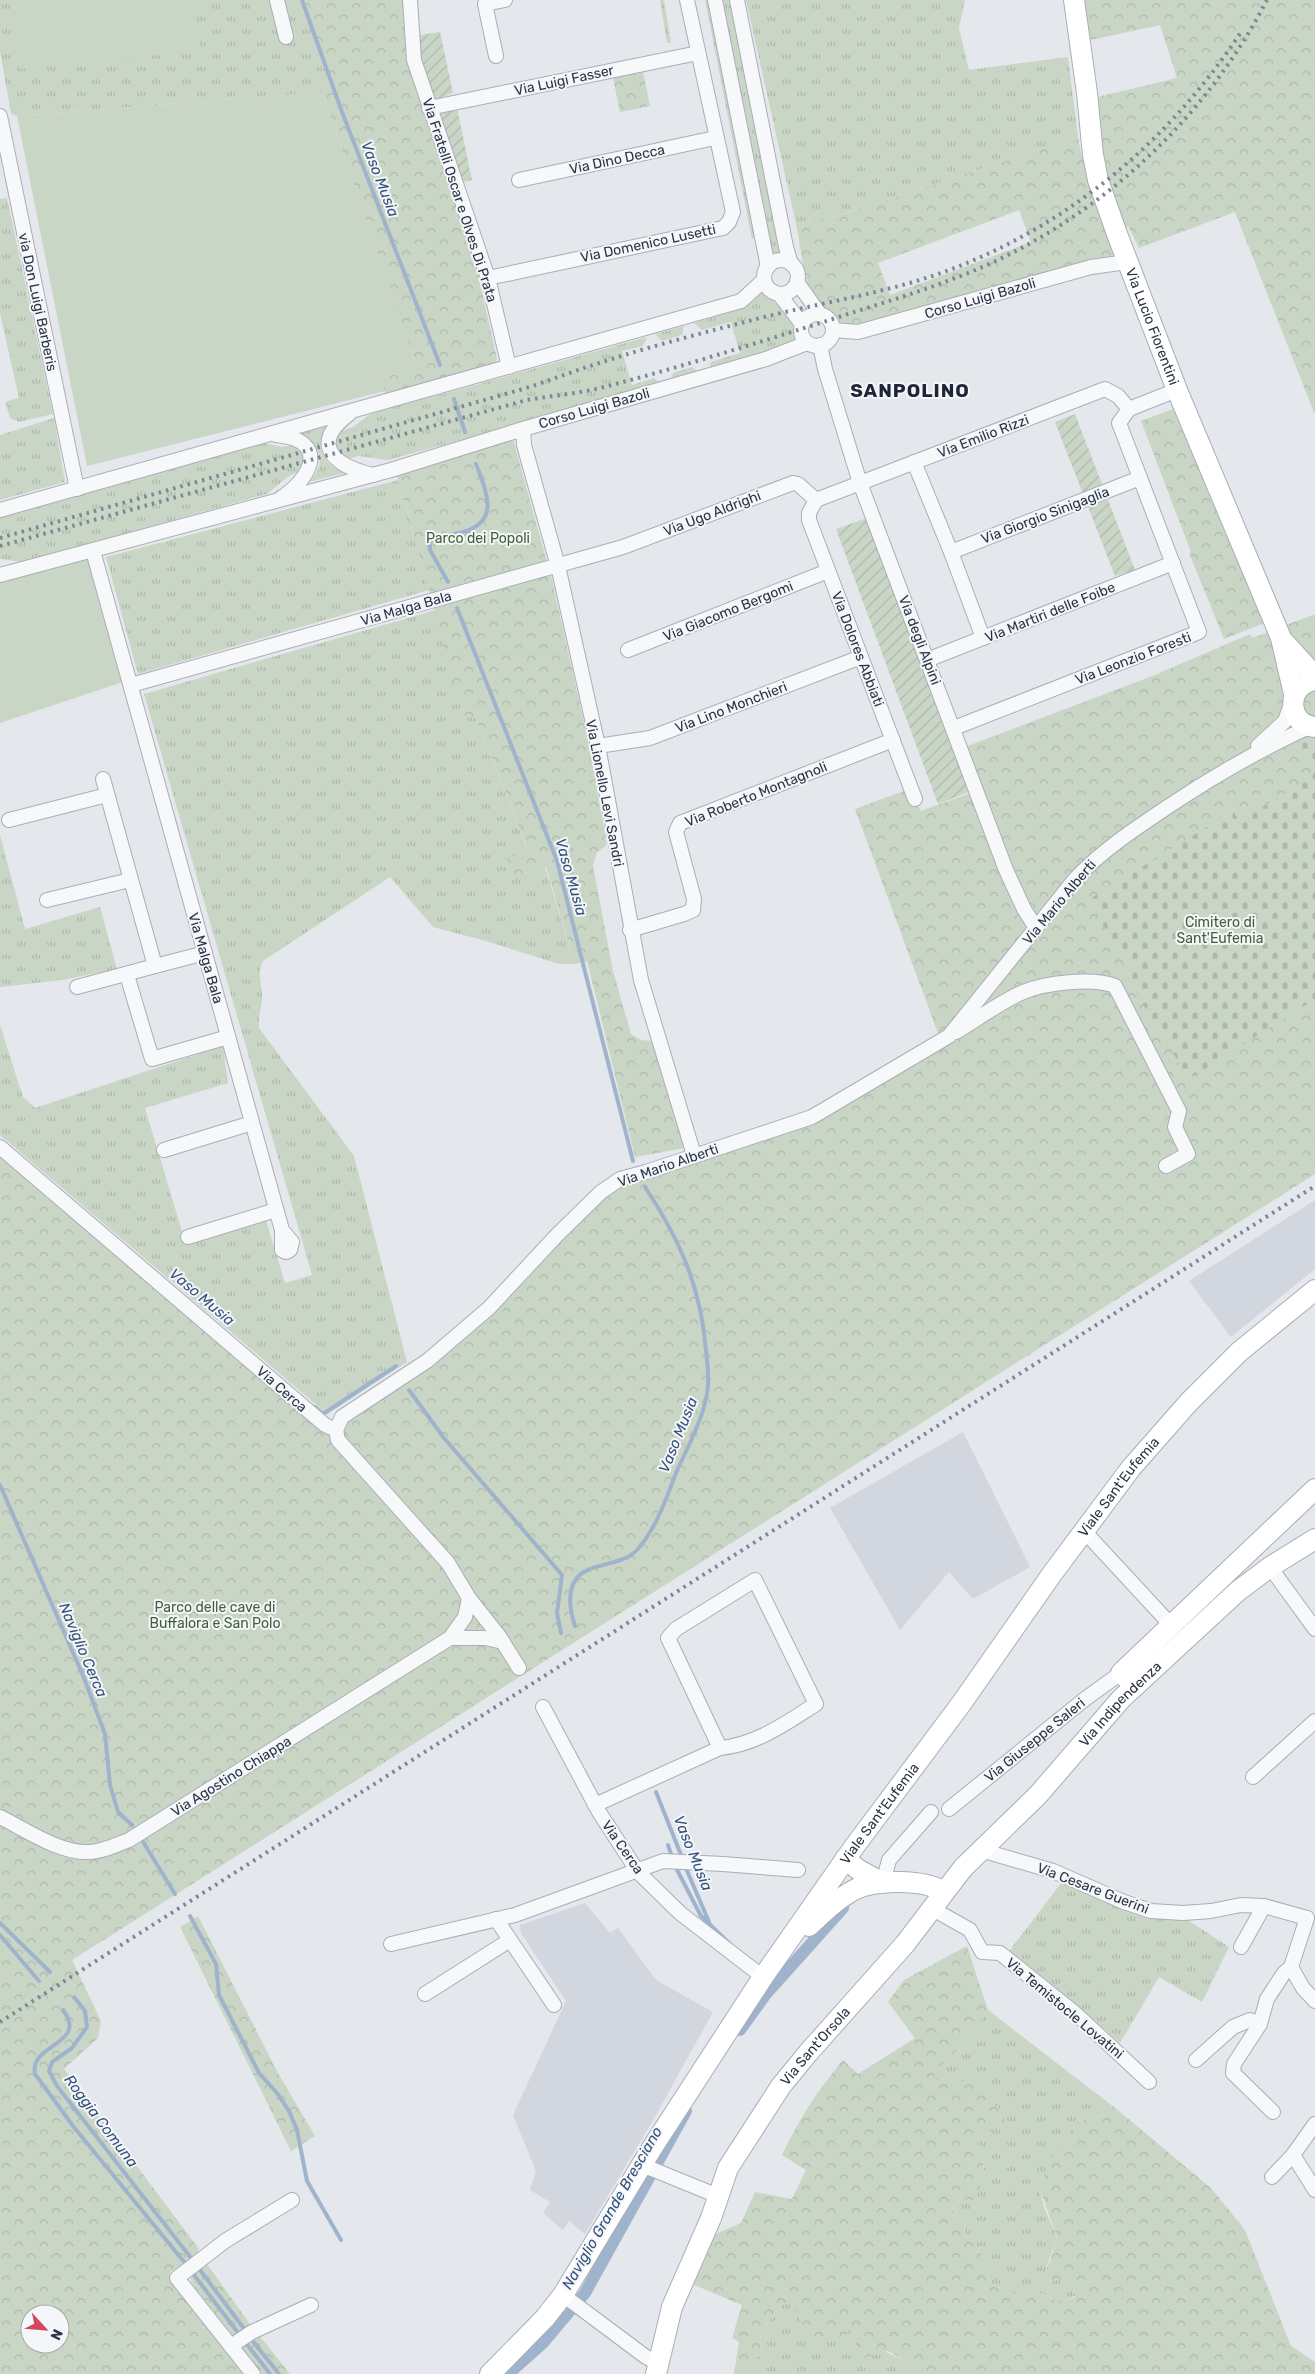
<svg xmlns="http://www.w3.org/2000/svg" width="1315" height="2374" viewBox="0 0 1315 2374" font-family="Rubik,sans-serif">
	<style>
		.built { fill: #d2d6de }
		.grass { fill: url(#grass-tufts) }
		.forest { fill: url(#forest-crowns); fill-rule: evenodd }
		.cemetery { fill: url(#cemetery-stones) }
		.garden { fill: url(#garden-furrows) }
		.pitch { fill: #c9d6c5 }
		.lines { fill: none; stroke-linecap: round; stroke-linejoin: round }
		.stream { stroke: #9fb4cc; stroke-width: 4 }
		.canal { stroke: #9fb4cc; stroke-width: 12 }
		.street-casing { stroke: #a9aeb7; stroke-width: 16 }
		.secondary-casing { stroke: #a9aeb7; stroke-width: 22 }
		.street { stroke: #f7f8fa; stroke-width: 14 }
		.secondary { stroke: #fff; stroke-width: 20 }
		.rail { stroke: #7d8696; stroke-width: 4; stroke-dasharray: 2.5 5; stroke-linecap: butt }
		.labels { text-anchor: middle; stroke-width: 4; stroke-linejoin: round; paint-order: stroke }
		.street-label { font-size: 14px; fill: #2b3445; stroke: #f4f6f9 }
		.park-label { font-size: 14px; fill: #3f6138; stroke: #f4f6f9 }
		.water-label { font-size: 15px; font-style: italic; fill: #34527a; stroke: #f4f6f9 }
		.district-label { font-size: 19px; font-weight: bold; letter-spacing: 1px; fill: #1d2536; stroke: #f4f6f9 }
	</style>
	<defs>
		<pattern id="grass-tufts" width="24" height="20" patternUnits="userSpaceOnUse" patternTransform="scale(1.25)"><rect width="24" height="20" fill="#c9d6c5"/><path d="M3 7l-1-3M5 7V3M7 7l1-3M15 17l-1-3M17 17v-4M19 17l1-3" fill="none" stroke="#adb8ab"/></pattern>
		<pattern id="forest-crowns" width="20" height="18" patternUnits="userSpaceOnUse" patternTransform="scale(1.25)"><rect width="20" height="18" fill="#c9d6c5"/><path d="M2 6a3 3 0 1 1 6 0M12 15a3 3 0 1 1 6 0" fill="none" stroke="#adb8ab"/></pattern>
		<pattern id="cemetery-stones" width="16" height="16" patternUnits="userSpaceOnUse" patternTransform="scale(1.25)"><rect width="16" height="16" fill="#c9d6c5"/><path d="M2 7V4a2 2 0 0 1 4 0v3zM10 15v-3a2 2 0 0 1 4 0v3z" fill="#adb8ab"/></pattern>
		<pattern id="garden-furrows" width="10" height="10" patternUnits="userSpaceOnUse" patternTransform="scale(1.25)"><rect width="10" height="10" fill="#c9d6c5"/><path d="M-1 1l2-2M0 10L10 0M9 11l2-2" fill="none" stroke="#adb8ab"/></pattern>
	</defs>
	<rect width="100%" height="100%" fill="#e4e7ec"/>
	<path class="built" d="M 1315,1200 L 1315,1269 L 1231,1337 L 1189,1281 Z
		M 963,1432 L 1030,1567 L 973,1599 L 949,1572 L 900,1630 L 830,1508 Z
		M 585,1903 L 610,1933 L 618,1928 L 656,1980 L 713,2012 L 656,2115 L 585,2234 L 569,2221 L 563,2230 L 543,2213 L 550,2202 L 530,2190 L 536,2171 L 513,2115 L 566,2001 L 521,1933 L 520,1925 Z"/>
	<path class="grass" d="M 0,0 L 304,0 L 336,91 L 17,116 L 11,114 L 0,51 Z
		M 660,0 L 664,0 L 671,43 L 667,43 Z
		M 705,0 L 711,0 L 758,237 L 752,239 Z
		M 719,0 L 732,0 L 783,253 L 770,258 Z
		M 746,0 L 965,0 L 959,28 L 969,70 L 1068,57 L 1078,137 L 837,216 L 796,224 Z
		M 7,198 L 53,414 L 19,422 L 10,418 L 5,402 L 19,398 L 0,313 L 0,199 Z
		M 760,289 C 777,307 797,313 794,342 L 768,355 L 709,372 L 711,362 L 740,353 L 731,322 L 702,330 L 694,323 L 735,311 Z
		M 684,326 L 682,335 L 662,341 L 655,334 Z
		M 647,337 L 643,346 L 622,351 L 632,385 L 654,378 L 662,385 L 388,460 L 358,456 L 348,459 L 338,454 L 334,441 L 339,432 L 353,427 L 377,409 L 435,396 Z
		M 692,367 L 701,374 L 670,383 L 673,373 Z
		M 54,418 L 65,482 L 0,500 L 0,435 Z
		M 330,422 C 313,442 319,463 344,473 L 309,482 C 329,463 319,441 297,431 Z
		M 255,441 L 283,447 L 294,445 L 303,450 L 306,456 L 299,472 L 289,476 L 267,494 L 22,562 L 0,559 L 0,518 L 8,511 Z
		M 398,480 L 429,590 L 138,674 L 106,557 Z
		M 436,610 L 465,718 L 475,716 L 528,851 L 511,877 L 545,867 L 575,964 L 559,964 L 486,941 L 433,927 L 390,877 L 263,961 C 256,975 263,986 262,1000 C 261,1010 258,1018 259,1028 L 354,1156 L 407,1362 L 327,1414 L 0,1135 L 0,1025 L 23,1097 L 35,1108 L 223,1046 L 228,1083 L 145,1108 L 184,1238 L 264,1214 L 285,1283 L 312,1275 L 144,694 Z
		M 0,835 L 25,929 L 100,907 L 117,969 L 62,980 L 0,987 Z
		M 1065,1878 L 1115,1906 L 1138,1913 L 1186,1919 L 1229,1947 L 1202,2002 L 1159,1977 L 1120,2043 L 1089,2016 L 1007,1954 Z
		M 988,2010 L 1119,2111 L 1078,2121 L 1039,2187 L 1044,2207 L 1057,2237 L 1044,2275 L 1048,2281 L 1064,2279 L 1074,2286 L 1075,2296 L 1066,2301 L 1056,2301 L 1042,2293 L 1017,2295 L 991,2285 L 984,2257 L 965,2235 L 964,2220 L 951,2210 L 985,2174 L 978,2140 L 1006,2122 L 942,2081 L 936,2080 L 935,2074 L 939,2067 L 963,2045 Z
		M 789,2302 L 799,2314 L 805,2332 L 852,2328 L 858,2338 L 906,2362 L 914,2374 L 746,2374 L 750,2360 L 760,2356 L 761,2332 L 779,2307 Z"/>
	<path class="forest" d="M 304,0 L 403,0 L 408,66 L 478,274 L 497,359 L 492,367 L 386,396 L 381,378 L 417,368 L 322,92 L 335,90 Z
		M 1083,0 L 1315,0 L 1315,415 L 1235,212 L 1139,248 L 1128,226 L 1120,235 L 1126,261 L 857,332 C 840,323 819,309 810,290 C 803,274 800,243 796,224 L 837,216 L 1078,137 L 1082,158 L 1102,153 L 1097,97 L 1177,78 L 1160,25 L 1091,40 ZM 1019,210 L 1031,242 L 890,295 L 878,263 Z
		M 643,72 L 650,106 L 620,112 L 613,78 Z
		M 1173,409 L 1265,623 L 1224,639 L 1189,553 L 1191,552 L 1141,421 Z
		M 513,439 L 552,580 L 590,749 L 607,845 L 597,852 L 593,866 L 613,971 L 631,1034 L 641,1040 L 652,1041 L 685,1148 L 635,1157 L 587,961 L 575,964 L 546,867 L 511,877 L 505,860 L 528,850 L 475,716 L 465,718 L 396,473 Z
		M 1315,614 L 1315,1174 L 72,1960 L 101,2021 L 98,2038 L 64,2069 L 199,2249 L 197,2250 L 199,2253 L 170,2272 L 187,2301 L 243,2374 L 0,2374 L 0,1152 L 326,1431 L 424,1365 L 621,1182 L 813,1122 L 942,1044 L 855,809 L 909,789 L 921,811 L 982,789 L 965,747 L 1155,675 L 1250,634 L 1252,638 ZM 30,2314 L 60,2314 L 60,2344 L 30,2344 Z
		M 198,1916 L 278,2073 L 315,2136 L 291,2151 L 180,1927 Z
		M 967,1946 L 988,2010 L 963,2045 L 939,2067 L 935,2074 L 936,2080 L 942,2081 L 948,2077 L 953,2088 L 970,2076 L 985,2088 L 1006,2122 L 978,2140 L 985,2174 L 975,2200 L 960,2200 L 951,2210 L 964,2220 L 965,2235 L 984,2257 L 991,2285 L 1017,2295 L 1042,2293 L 1056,2301 L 1066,2301 L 1075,2297 L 1074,2286 L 1064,2279 L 1048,2281 L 1044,2275 L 1050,2261 L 1057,2237 L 1039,2187 L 1057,2148 L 1078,2121 L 1119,2111 L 1212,2189 L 1245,2230 L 1291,2346 L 1315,2362 L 1315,2374 L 914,2374 L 906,2362 L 888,2351 L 861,2359 L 853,2350 L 858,2338 L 852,2328 L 840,2341 L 823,2342 L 805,2332 L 799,2314 L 789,2303 L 779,2307 L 761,2332 L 760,2356 L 750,2360 L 746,2374 L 734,2374 L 739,2342 L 732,2338 L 742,2305 L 687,2282 L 711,2236 L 741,2223 L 755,2192 L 792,2199 L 806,2170 L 782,2155 C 799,2119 818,2090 843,2060 L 858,2074 L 915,2038 L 888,2002 L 904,1980 Z
		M 207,2264 L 252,2327 L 234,2338 L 191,2282 L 191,2276 Z
		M 258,2334 L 290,2374 L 262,2374 L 241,2348 Z"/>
	<path class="cemetery" d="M 1296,741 L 1315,743 L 1315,770 Z
		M 1315,773 L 1315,999 L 1189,1079 L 1125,975 L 1131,963 L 1125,961 L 1088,900 L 1233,811 L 1240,822 Z"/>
	<path class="garden" d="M 440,32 L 453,93 L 435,100 L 420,60 L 420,35 Z
		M 457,108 L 472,180 L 459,183 L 437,114 Z
		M 1075,414 L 1135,570 L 1115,576 L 1055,422 Z
		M 867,518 L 969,792 L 938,804 L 836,529 Z"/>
	<path class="pitch" d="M 13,0 L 195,0 L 200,51 L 19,69 Z
		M 322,92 L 417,368 L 381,378 L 385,391 L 87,466 L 17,116 Z
		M 90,558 L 123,682 L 0,723 L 0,581 Z"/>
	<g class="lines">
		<path class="stream" d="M 302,0 L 342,112 L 440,365
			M 454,399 L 465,432
			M 448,582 L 430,550 L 430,542 C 440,534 451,536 463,532 C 501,521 486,491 476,464
			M 457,608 L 557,861 L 633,1161
			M 409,1390 L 444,1438 L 562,1575 L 557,1613 L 561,1633
			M 315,1407 L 323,1414 L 396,1366
			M 0,1485 L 84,1678 L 105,1734 L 110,1785 L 118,1812 L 132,1825
			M 575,1626 C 570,1611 567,1592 576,1579 C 588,1562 621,1567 637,1550 C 656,1529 666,1499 676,1473 C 686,1450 699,1428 705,1403 C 710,1386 708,1368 706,1351 C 701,1287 680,1240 645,1187
			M 656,1792 L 683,1860
			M 142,1840 L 175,1894
			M 668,1845 L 672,1857
			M 674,1864 L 701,1916 L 731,1945
			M 685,1866 L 709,1922
			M 190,1916 L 216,1964 L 219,1995 L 259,2073 L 277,2093 L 289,2111 L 297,2130 L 307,2181 L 341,2240
			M 0,1923 L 50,1972
			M 0,1935 L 39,1981
			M 74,1997 L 85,2011 L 87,2027 L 72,2048 L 52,2062 L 49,2071 L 57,2086 L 191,2258
			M 63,2010 C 89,2045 29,2043 35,2074 L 73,2126 L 185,2263
			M 200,2270 L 245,2330
			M 194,2275 L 239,2334
			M 251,2339 L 279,2374
			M 246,2343 L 270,2374"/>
		<path class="canal" d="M 740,2030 L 766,1994 L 843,1908
			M 508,2374 L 543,2343 L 585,2293 L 686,2111"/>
		<g class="street-casing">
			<g id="street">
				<path d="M 277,0 L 286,37"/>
				<path d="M 410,0 L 414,60 L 488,278 L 509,367"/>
				<path d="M 715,0 L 768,267"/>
				<path d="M 737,0 L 786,247 L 791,264"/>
				<path d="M 496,56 L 485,4 L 505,0"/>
				<path d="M 429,108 L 698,53"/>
				<path d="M 0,116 L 77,489"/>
				<path d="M 519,180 L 715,138"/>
				<circle cx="781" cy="277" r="17"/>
				<path d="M 488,278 L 723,228 L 729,222 L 733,212 L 687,0"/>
				<path d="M 797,282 L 819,313"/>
				<path d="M 779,294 L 802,324"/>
				<circle cx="817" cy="330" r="16"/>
				<path d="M 833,330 L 858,332 L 1091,267 L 1127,262"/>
				<path d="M 820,345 L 825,369 L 860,483 L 1006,870 L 1024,909 L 1036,928"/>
				<path d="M 349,414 C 308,445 335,466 373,475"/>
				<path d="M 523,429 L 524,445 L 558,566 L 598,746 L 641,980 L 694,1155"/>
				<path d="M 276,435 C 328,440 314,476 281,498"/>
				<path d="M 914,462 L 951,552"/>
				<path d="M 816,500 L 809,513 L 809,520 L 915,799"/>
				<path d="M 0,510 L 741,301 L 764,280"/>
				<path d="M 93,551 L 282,1230 L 282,1250 L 286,1252 L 290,1250 L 292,1242 L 282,1230"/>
				<path d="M 0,575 L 391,470 L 523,429 L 766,359 L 807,343"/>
				<path d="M 983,638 L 951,552 L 1140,478"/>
				<path d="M 628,650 L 828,571"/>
				<path d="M 927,660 L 1173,563"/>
				<path d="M 131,685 L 623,547 L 793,483 L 798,484 L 816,500 L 1105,389 L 1118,396 L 1129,409"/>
				<path d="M 954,728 L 1199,632 L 1119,423 L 1129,409 L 1177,390"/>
				<path d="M 598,746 L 650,738 L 861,657"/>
				<path d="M 1258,746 L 1285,721 L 1292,702"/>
				<path d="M 103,779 L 155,966 L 205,953"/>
				<path d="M 9,820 L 107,795"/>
				<path d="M 47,900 L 130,880"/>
				<path d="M 630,930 L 684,914 L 693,910 L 694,899 L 676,832 L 680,823 L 893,740"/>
				<path d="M 127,975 L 152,1059 L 228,1037"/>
				<path d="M 77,987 L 155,966"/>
				<path d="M 956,1032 C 978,1019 1000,1002 1023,992 C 1045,983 1092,977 1115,986 L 1179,1111 L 1175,1127 L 1188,1154 L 1166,1166"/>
				<path d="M 0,1147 L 325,1425 L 336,1430 L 338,1440 L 448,1563 L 469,1598 L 499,1636 L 519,1668"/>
				<path d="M 164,1150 L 252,1123"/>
				<path d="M 188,1237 L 276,1210"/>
				<path d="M 336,1430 L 342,1417 L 427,1361 L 489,1308 L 557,1235 L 601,1192 L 620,1179 L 646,1172 L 812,1117 L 949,1036 L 1076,878 C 1103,850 1133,830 1166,808 C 1212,777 1259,750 1309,727"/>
				<path d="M 1084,1531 L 1171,1625"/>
				<path d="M 1270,1567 L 1315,1629"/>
				<path d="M 450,1638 L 485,1638 L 503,1642"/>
				<path d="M 543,1707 L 599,1812 L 638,1872 L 680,1913 L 763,1977"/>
				<path d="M 1253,1777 L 1315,1721"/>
				<path d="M 595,1805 L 720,1748 C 756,1745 786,1723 816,1704 L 755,1580 L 676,1629 L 668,1638 L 720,1748"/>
				<path id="s1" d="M 949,1809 L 1085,1699 L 1121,1673"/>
				<path d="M 0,1817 C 24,1829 61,1854 89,1852 C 102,1852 116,1845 129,1840 L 450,1638 L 465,1617 L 469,1598"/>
				<path d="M 984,1848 L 991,1853 L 1053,1871 L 1124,1902 L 1151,1911 L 1183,1913 L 1211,1911 L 1241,1905 L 1264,1906 L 1307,1918"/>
				<path d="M 883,1883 L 889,1860 L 931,1812"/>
				<path d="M 931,1908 L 970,1930 L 982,1952 L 1000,1953 L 1076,2014 L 1149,2082"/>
				<path d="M 1307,1918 L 1291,1967 L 1303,1988 L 1315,2001"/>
				<path d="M 496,1919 L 554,2005"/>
				<path d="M 391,1944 L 515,1915 L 663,1861 L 723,1864 L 798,1870"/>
				<path d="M 1241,1947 L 1264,1906"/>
				<path d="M 425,1994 L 510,1940"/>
				<path d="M 1196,2060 L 1233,2027 L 1250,2020 L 1260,2024"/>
				<path d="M 1273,2112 L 1233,2073 L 1234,2064 L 1260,2024 L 1267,1999 L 1284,1973 L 1291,1967"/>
				<path d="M 1293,2155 L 1315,2190"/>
				<path d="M 642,2165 L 718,2196"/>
				<path d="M 1272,2177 L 1293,2155 L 1315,2124"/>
				<path d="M 563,2295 L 646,2357 L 658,2363"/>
				<path d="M 231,2346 L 252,2332 L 311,2305"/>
				<path d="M 253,2374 L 177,2278 L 225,2241 L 292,2200"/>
			</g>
		</g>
		<g class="secondary-casing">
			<g id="secondary">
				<path id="s2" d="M 1074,0 L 1087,93 L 1093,155 L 1098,180 L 1117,234 L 1177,390 L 1281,638 L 1294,694"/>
				<path d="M 1284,642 L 1315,676"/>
				<path d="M 1315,680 C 1286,684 1286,724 1315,727"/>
				<path d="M 1135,1686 L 1121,1673 L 1315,1489"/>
				<path d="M 845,1859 L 859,1870 L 883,1883"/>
				<path d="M 809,1926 C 823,1913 837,1899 854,1890 C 875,1879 925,1879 944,1892"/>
				<path id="s3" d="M 490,2374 L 545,2318 L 563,2295 L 652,2148 L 763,1977 L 854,1847 L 961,1704 L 1052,1574 L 1131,1468 L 1189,1402 L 1239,1352 L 1315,1290"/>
				<path id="s4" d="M 656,2374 L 672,2307 L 711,2218 L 728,2168 L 781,2086 L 808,2053 L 905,1944 L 963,1868 L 1038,1795 L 1121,1699 L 1238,1591 L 1270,1567 L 1315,1539"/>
			</g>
		</g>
		<use href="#street" class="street"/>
		<use href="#secondary" class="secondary"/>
		<path class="rail" d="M 0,538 L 523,389 C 546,382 568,373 590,366 C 641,349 694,335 745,322 C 804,306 865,297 923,279 C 1055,237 1165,148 1241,32
			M 0,546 L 527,400 C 550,396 573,394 596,389 C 668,371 740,348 811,326 C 865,308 920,293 973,271 C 1098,219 1205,120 1267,0
			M 0,2022 L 1315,1186"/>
	</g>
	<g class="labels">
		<g class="street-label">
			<text transform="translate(564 80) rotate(-12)" y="5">Via Luigi Fasser</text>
			<text transform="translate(617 159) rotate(-12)" y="5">Via Dino Decca</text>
			<text transform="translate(460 200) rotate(72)" y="5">Via Fratelli Oscar e Olves Di Prata</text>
			<text transform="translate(648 243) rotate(-12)" y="5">Via Domenico Lusetti</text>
			<text transform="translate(980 298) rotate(-16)" y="5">Corso Luigi Bazoli</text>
			<text transform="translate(38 302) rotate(78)" y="5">via Don Luigi Barberis</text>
			<text dy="5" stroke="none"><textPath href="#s2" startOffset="338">Via Lucio Fiorentini</textPath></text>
			<text transform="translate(594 408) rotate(-16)" y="5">Corso Luigi Bazoli</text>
			<text transform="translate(983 436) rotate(-21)" y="5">Via Emilio Rizzi</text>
			<text transform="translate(712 513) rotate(-21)" y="5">Via Ugo Aldrighi</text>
			<text transform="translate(1045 515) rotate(-21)" y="5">Via Giorgio Sinigaglia</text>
			<text transform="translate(406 608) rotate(-16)" y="5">Via Malga Bala</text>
			<text transform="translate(728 611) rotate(-22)" y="5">Via Giacomo Bergomi</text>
			<text transform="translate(1050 612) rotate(-22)" y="5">Via Martiri delle Foibe</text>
			<text transform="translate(920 640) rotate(69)" y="5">Via degli Alpini</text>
			<text transform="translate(858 649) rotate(69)" y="5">Via Dolores Abbiati</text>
			<text transform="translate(1133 658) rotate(-21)" y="5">Via Leonzio Foresti</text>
			<text transform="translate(731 707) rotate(-21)" y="5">Via Lino Monchieri</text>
			<text transform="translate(605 793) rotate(79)" y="5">Via Lionello Levi Sandri</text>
			<text transform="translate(756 794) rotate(-22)" y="5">Via Roberto Montagnoli</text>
			<text transform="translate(1059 902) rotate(-50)" y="5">Via Mario Alberti</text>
			<text transform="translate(206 958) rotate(74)" y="5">Via Malga Bala</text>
			<text transform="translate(668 1165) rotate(-19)" y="5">Via Mario Alberti</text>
			<text transform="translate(282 1389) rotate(41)" y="5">Via Cerca</text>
			<text dy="5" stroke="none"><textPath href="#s3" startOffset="1089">Viale Sant'Eufemia</textPath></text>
			<text dy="5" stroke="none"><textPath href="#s4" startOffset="828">Via Indipendenza</textPath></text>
			<text dy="5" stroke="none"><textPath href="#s1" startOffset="110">Via Giuseppe Saleri</textPath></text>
			<text transform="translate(231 1776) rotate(-32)" y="5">Via Agostino Chiappa</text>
			<text dy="5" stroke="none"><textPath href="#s3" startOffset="684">Viale Sant'Eufemia</textPath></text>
			<text transform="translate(623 1847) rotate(55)" y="5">Via Cerca</text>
			<text transform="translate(1093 1888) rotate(21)" y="5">Via Cesare Guerini</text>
			<text transform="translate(1065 2008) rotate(40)" y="5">Via Temistocle Lovatini</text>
			<text dy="5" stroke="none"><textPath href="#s4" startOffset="369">Via Sant'Orsola</textPath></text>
		</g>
		<g class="park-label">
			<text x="478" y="543">Parco dei Popoli</text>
			<text x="1220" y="927">Cimitero di<tspan x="1220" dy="16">Sant'Eufemia</tspan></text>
			<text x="215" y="1612">Parco delle cave di<tspan x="215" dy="16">Buffalora e San Polo</tspan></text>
		</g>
		<g class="water-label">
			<text transform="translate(380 179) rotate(69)" y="5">Vaso Musia</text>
			<text transform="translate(571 877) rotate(74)" y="5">Vaso Musia</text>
			<text transform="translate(202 1297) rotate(40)" y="5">Vaso Musia</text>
			<text transform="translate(678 1435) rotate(-68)" y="5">Vaso Musia</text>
			<text transform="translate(83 1650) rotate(67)" y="5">Naviglio Cerca</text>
			<text transform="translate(693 1853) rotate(68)" y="5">Vaso Musia</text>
			<text transform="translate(101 2121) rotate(53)" y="5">Roggia Comuna</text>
			<text transform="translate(612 2208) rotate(-60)" y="5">Naviglio Grande Bresciano</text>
		</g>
		<g class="district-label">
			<text x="910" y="397">SANPOLINO</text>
		</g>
	</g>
	<g transform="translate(45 2329) rotate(116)"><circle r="24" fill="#f4f6f9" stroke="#a4a8b1"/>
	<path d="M0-4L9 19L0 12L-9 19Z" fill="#d1495b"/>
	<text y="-8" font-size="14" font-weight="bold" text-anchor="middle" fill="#2b3445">N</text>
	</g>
</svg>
